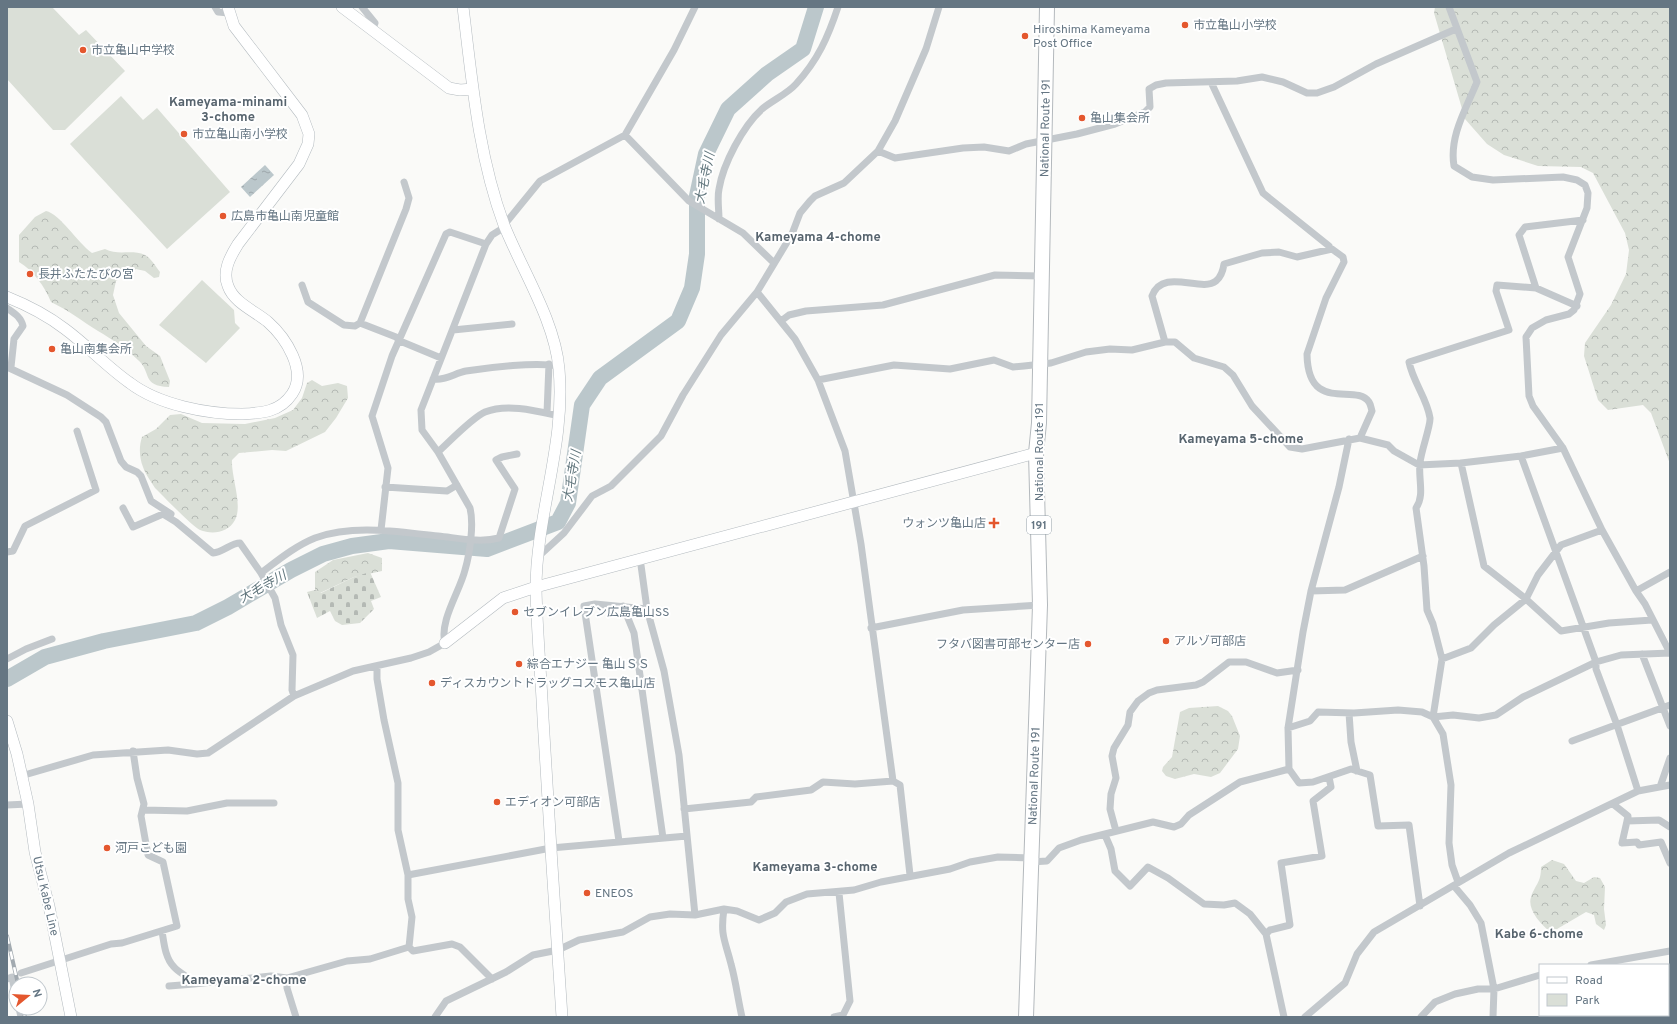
<svg xmlns="http://www.w3.org/2000/svg" width="1677" height="1024" viewBox="0 0 1677 1024" font-family="Overpass,'Noto Sans JP',sans-serif">
	<style>
		.forest { fill: url(#forest-crowns) }
		.cemetery { fill: url(#cemetery-stones) }
		.green { fill: #dadfd7 }
		.water { fill: url(#water-ripples) }
		.lines { fill: none; stroke-linecap: round; stroke-linejoin: round }
		.river { stroke: #bbc7cb; stroke-width: 16 }
		.secondary-casing { stroke: #b3babf; stroke-width: 12 }
		.highway-casing { stroke: #b4b9bd; stroke-width: 16 }
		.street { stroke: #c3c8cc; stroke-width: 7 }
		.secondary { stroke: #fff; stroke-width: 11 }
		.highway { stroke: #fff; stroke-width: 14 }
		.rail-casing { stroke: #a2aab0; stroke-width: 4 }
		.rail { stroke: #fff; stroke-width: 2.5; stroke-dasharray: 8; stroke-linecap: butt }
		.poi-dot { fill: #e4572e; stroke: #fff; stroke-width: 1.5 }
		.labels { text-anchor: middle; stroke-width: 4; stroke-linejoin: round; paint-order: stroke }
		.shield { fill: #fff; stroke: #939fa8; stroke-width: 1 }
		.shield-label { font-size: 11px; font-weight: bold; fill: #657683 }
		.poi-label { font-size: 12px; fill: #657683; stroke: #fff; text-anchor: start }
		.street-label { font-size: 12px; fill: #657683; stroke: #fff }
		.neighbourhood-label { font-size: 13px; font-weight: bold; fill: #57646e; stroke: #fff }
		.water-label { font-size: 13px; font-style: italic; fill: #60757c; stroke: #fff }
	</style>
	<defs>
		<pattern id="forest-crowns" width="20" height="18" patternUnits="userSpaceOnUse"><rect width="20" height="18" fill="#dadfd7"/><path d="M2 6a3 3 0 1 1 6 0M12 15a3 3 0 1 1 6 0" fill="none" stroke="#b4b9b4"/></pattern>
		<pattern id="cemetery-stones" width="16" height="16" patternUnits="userSpaceOnUse"><rect width="16" height="16" fill="#dadfd7"/><path d="M2 7V4a2 2 0 0 1 4 0v3zM10 15v-3a2 2 0 0 1 4 0v3z" fill="#b4b9b4"/></pattern>
		<pattern id="water-ripples" width="26" height="14" patternUnits="userSpaceOnUse"><rect width="26" height="14" fill="#bbc7cb"/><path d="M2 4q2-2 4 0t4 0M15 11q2-2 4 0t4 0" fill="none" stroke="#9ca6aa"/></pattern>
	</defs>
	<rect width="100%" height="100%" fill="#fafaf8"/>
	<path class="forest" d="M 1435,7 L 1670,7 L 1670,464 L 1651,413 L 1643,405 L 1608,410 L 1598,400 L 1584,356 L 1585,343 L 1611,305 L 1626,274 L 1629,250 L 1625,233 L 1593,173 L 1581,167 L 1538,166 L 1504,155 L 1487,144 L 1465,119 L 1434,13 Z
		M 46,211 C 60,214 77,242 92,253 L 105,249 C 118,256 132,249 145,255 C 151,258 156,267 160,272 L 159,277 L 154,278 L 145,271 L 136,269 L 116,281 L 113,295 L 119,313 L 146,346 L 160,356 L 170,381 L 169,387 C 141,386 152,372 138,360 C 126,348 113,340 98,331 C 82,321 68,310 51,302 C 45,287 33,270 19,262 L 19,235 L 35,217 Z
		M 312,380 L 322,386 L 338,383 L 347,386 L 348,398 L 336,418 L 325,432 L 286,451 L 272,450 L 239,453 L 232,460 C 231,477 243,505 235,520 C 228,533 212,535 200,530 C 193,527 162,495 155,488 C 151,482 145,473 143,467 C 139,457 139,446 142,437 L 156,429 L 170,415 L 181,414 L 202,423 L 245,424 L 275,418 L 293,410 L 302,398 L 307,383 Z
		M 368,553 L 382,558 L 382,571 L 354,577 L 320,593 L 315,590 L 315,572 L 333,560 Z
		M 1218,706 L 1228,711 L 1232,716 L 1240,736 L 1238,749 L 1220,773 L 1211,777 L 1194,774 L 1175,779 L 1166,776 L 1162,771 L 1163,767 L 1172,757 L 1180,712 L 1189,708 Z
		M 1552,860 L 1564,864 L 1576,881 L 1584,883 L 1594,877 L 1600,878 L 1605,887 L 1604,909 L 1606,925 L 1604,930 L 1596,924 L 1594,915 L 1586,912 L 1557,929 L 1548,930 C 1540,923 1527,909 1531,897 C 1536,883 1541,883 1541,867 Z"/>
	<path class="cemetery" d="M 370,572 L 381,597 L 371,601 L 374,609 L 360,623 L 342,625 L 335,621 L 330,611 L 317,618 L 307,592 L 315,590 L 321,593 L 354,577 Z"/>
	<path class="green" d="M 7,7 L 52,7 L 79,35 L 86,30 L 125,71 L 65,130 L 53,130 L 7,79 Z
		M 121,96 L 143,120 L 157,108 L 230,192 L 167,249 L 70,144 Z
		M 202,280 L 234,310 L 235,323 L 240,328 L 206,363 L 159,325 Z"/>
	<path class="water" d="M 265,165 L 274,175 L 250,197 L 241,187 Z"/>
	<g class="lines">
		<path class="river" d="M 7,679 L 45,657 L 104,641 L 196,623 L 228,607 L 291,570 L 323,554 L 352,546 L 389,541 L 487,549 L 558,522 L 568,503 L 582,405 L 600,378 L 678,321 L 692,288 L 697,254 L 697,196 L 706,154 L 728,109 L 767,74 L 803,49 L 816,7"/>
		<g class="secondary-casing">
			<path id="secondary" d="M 342,7 L 449,88 L 460,90 L 473,89
				M 463,7 C 472,80 478,155 504,225 C 522,270 555,321 559,369 C 566,443 536,515 536,589 C 537,632 541,675 543,718 C 549,818 555,917 562,1017
				M 7,297 C 27,305 48,316 65,329 C 88,346 107,367 130,383 C 159,405 207,414 242,414 C 262,413 280,412 292,394 C 308,371 285,337 268,322 C 255,311 234,303 228,286 C 222,271 230,257 238,244 L 299,164 L 308,144 L 309,134 L 302,115 L 234,26 L 228,7
				M 445,643 L 503,598 L 536,587 L 1036,453
				M 7,721 L 17,754 L 28,804 L 35,852 L 49,906 L 71,1017"/>
		</g>
		<g class="highway-casing">
			<path id="highway" d="M 1026,1017 L 1040,605 L 1036,453 L 1039,423 L 1047,7"/>
		</g>
		<path class="street" d="M 215,7 L 218,12 L 229,13
			M 362,7 L 375,23 L 372,30
			M 1449,7 L 1477,82 C 1466,109 1449,136 1454,166 L 1472,177 L 1493,180 L 1563,177 L 1577,180 L 1585,185 L 1588,193 L 1587,208 L 1568,257 L 1580,294 L 1574,310 L 1569,314 L 1546,320 L 1532,328 L 1526,337 L 1529,396 L 1533,406 L 1563,448 L 1602,530 L 1636,591 L 1645,604 L 1670,653
			M 1211,82 L 1263,193 L 1329,246
			M 625,135 L 689,201 L 743,233 L 774,263
			M 878,151 L 895,158 L 963,148 L 984,147 L 1009,151 L 1026,144 L 1077,134 L 1115,124 L 1145,112 L 1150,107 L 1149,89 L 1156,85 L 1166,83 L 1237,81 L 1262,77 L 1283,82 L 1307,93 L 1317,93 L 1334,87 L 1376,64 L 1456,29
			M 719,219 C 719,210 717,198 719,189 C 723,164 743,126 762,109 C 773,100 787,94 796,84 C 818,60 828,37 838,7
			M 302,285 L 308,302 L 344,325 L 355,326 L 360,323 L 406,209 L 409,198 L 404,182
			M 1536,288 L 1519,235 L 1525,227 L 1583,220
			M 757,292 L 795,339 L 818,380 L 845,451 L 861,544 L 893,781
			M 7,308 C 14,313 21,317 23,326 L 14,339 L 11,367
			M 781,321 L 789,315 L 806,311 L 883,305 L 995,275 L 1041,276
			M 360,323 L 396,337 L 400,341 L 441,358
			M 453,330 L 512,324
			M 1165,342 L 1152,296 C 1163,267 1201,293 1216,281 C 1221,277 1223,271 1224,264 L 1262,253 L 1279,252 L 1297,257 L 1332,249 L 1343,257 L 1344,262 L 1326,298 L 1307,354 C 1308,415 1356,382 1369,402 C 1371,405 1371,408 1372,411 L 1360,438
			M 7,367 L 67,395 L 101,417 L 106,422 L 121,461 L 126,467 L 137,472 L 141,476 L 151,501 L 171,514
			M 433,379 C 445,381 455,373 466,371 C 491,367 535,362 559,366
			M 818,380 L 894,365 L 950,369 L 994,360 L 1013,367 L 1024,366 L 1051,363 L 1086,352 L 1110,349 L 1132,350 L 1165,342 L 1175,342 L 1194,358 L 1224,367 L 1233,375 L 1252,406 L 1290,447 L 1302,449 L 1360,438 L 1388,445 L 1394,451 L 1419,465 L 1461,463 L 1521,456 L 1563,448
			M 547,413 L 549,364
			M 1349,439 L 1339,487 L 1311,591 L 1303,632 L 1288,728 L 1289,769 L 1299,783 L 1313,782 L 1351,769 L 1370,775 L 1378,826 L 1409,825 L 1420,906
			M 438,452 C 449,442 473,417 485,412 C 507,403 537,411 559,416
			M 1521,456 L 1596,662 L 1596,669 L 1617,725 L 1638,791
			M 1461,463 L 1484,566 L 1526,599 L 1561,631 L 1609,623 L 1652,620
			M 385,487 L 447,491 L 457,485
			M 123,508 L 133,527 L 163,514 L 176,522 L 213,553 C 223,552 231,543 240,543 L 261,573 L 275,598 L 281,625 L 293,655 L 292,690 L 294,696
			M 381,530 L 388,468 L 372,416 L 392,356 L 446,234 L 450,232 L 486,244
			M 7,552 L 13,551 L 25,526 L 96,490 L 77,431
			M 539,556 L 564,533 L 592,496 L 611,486 L 661,436 L 683,395 L 721,335 L 757,292 L 792,234 L 800,213 L 810,201 L 815,196 L 844,183 L 878,151 L 895,121 L 926,49 L 939,7
			M 640,558 L 647,609 L 664,671 L 679,755 L 695,915
			M 261,573 C 277,561 295,546 315,538 C 354,524 398,532 438,536 C 458,538 480,543 499,538 L 515,489 L 496,460 L 502,457 L 517,454
			M 1311,591 L 1345,590 L 1423,556
			M 1636,591 L 1670,572
			M 623,606 L 634,633 L 663,838
			M 871,628 L 963,610 L 1040,605
			M 1642,654 L 1670,726
			M 7,659 L 26,649 L 52,639
			M 1442,659 L 1471,648 L 1494,625 L 1526,599 L 1538,575 L 1561,545 L 1602,530
			M 377,666 L 377,679 L 384,720 L 398,783 L 398,830 L 408,875 L 408,899 L 412,917 L 409,947
			M 1349,713 L 1351,742 L 1357,771
			M 1288,728 L 1310,721 L 1318,712 L 1354,713 L 1398,710 L 1422,712 L 1433,717 L 1453,715 L 1479,718 L 1496,715 L 1523,697 L 1596,662 L 1621,655 L 1670,653
			M 1572,741 L 1670,705
			M 21,776 L 93,755 L 168,750 L 197,754 L 208,753 L 294,696 L 353,671 L 411,658 L 429,652 L 445,643 C 439,621 460,591 465,570 C 470,553 474,524 470,508 L 438,452 L 422,430 L 421,410 L 486,244 L 492,235 L 500,230 L 540,181 L 625,135 L 674,50 L 695,7
			M 1660,787 L 1670,758
			M 1613,804 L 1628,816 L 1627,821 L 1659,820 L 1670,827
			M 7,805 L 28,804
			M 684,809 L 751,802 L 756,797 L 811,790 L 823,782 L 855,784 L 893,781 L 900,785 L 910,875
			M 144,810 L 187,811 L 227,803 L 274,803
			M 1627,821 L 1622,843 L 1637,842 L 1639,845 L 1661,842 L 1670,863
			M 1116,831 L 1110,809 L 1111,794 L 1116,778 L 1112,756 L 1114,748 L 1128,725 L 1130,712 L 1138,701 L 1149,693 L 1157,690 L 1196,685 L 1203,682 L 1229,662 L 1246,662 L 1277,673 L 1298,670
			M 1105,835 L 1111,849 L 1115,871 L 1130,886 L 1148,867 L 1168,878 L 1204,904 L 1224,905 L 1235,903 L 1250,914 L 1266,934 L 1284,1017
			M 619,841 L 584,606 L 595,604 L 647,609
			M 1031,862 L 1047,861 L 1059,848 L 1081,840 L 1153,822 L 1174,827 L 1181,824 L 1189,815 L 1240,782 L 1289,769
			M 408,875 L 551,848 L 687,836
			M 1458,882 L 1452,865 L 1449,843 L 1451,785 L 1443,734 L 1433,717 L 1442,659 L 1433,624 L 1427,610 L 1424,566 L 1416,508 C 1425,495 1418,479 1420,463 C 1421,451 1431,425 1430,418 C 1427,398 1413,382 1409,362 L 1509,330 L 1496,291 L 1497,285 L 1536,288 L 1577,306
			M 1454,886 L 1470,905 L 1481,923 L 1494,989 L 1493,1017
			M 724,909 C 720,936 725,940 731,964 C 736,982 738,1000 742,1017
			M 162,931 C 164,943 165,958 174,967 C 180,974 189,976 194,984 L 271,976 L 287,978 L 347,961 L 370,959 L 409,947 L 413,951 L 452,944 L 460,947 L 492,979
			M 1266,934 L 1270,930 L 1290,925 L 1281,863 L 1322,856 L 1313,801 L 1331,787 L 1329,777
			M 1591,965 L 1670,951
			M 21,973 L 111,944 L 122,943 L 177,926 L 163,862 L 148,855 L 141,816 L 144,804 L 137,778 L 133,751
			M 287,978 L 287,988 L 296,1017
			M 7,979 L 12,977 L 16,997
			M 169,986 L 194,984
			M 19,1008 L 21,1017
			M 435,1017 L 446,1001 L 506,972 L 533,955 L 558,950 L 579,940 L 623,932 L 650,917 L 670,914 L 695,915 L 724,909 L 737,911 L 759,920 L 775,913 L 786,902 L 807,894 L 854,890 L 881,882 L 950,869 L 970,862 L 998,857 L 1031,858
			M 834,1017 L 843,1015 L 850,1001 L 839,893
			M 1305,1017 L 1345,983 L 1357,954 L 1374,932 L 1509,853 L 1638,791 L 1670,785
			M 1421,1017 L 1435,1002 L 1455,994 L 1478,989 L 1494,989 L 1540,975"/>
		<use href="#secondary" class="secondary"/>
		<use href="#highway" class="highway"/>
		<g class="rail-casing">
			<path id="rail" d="M 7,936 L 18,984
				M 23,1008 L 25,1017"/>
		</g>
		<use href="#rail" class="rail"/>
	</g>
	<g class="poi-dot">
		<circle cx="1185" cy="25" r="4"/>
		<circle cx="1025" cy="36" r="4"/>
		<circle cx="83" cy="50" r="4"/>
		<circle cx="1082" cy="118" r="4"/>
		<circle cx="184" cy="134" r="4"/>
		<circle cx="223" cy="216" r="4"/>
		<circle cx="30" cy="274" r="4"/>
		<circle cx="52" cy="349" r="4"/>
		<path d="M992 517h4v4h4v4h-4v4h-4v-4h-4v-4h4z"/>
		<circle cx="515" cy="612" r="4"/>
		<circle cx="1166" cy="641" r="4"/>
		<circle cx="1088" cy="644" r="4"/>
		<circle cx="519" cy="664" r="4"/>
		<circle cx="432" cy="683" r="4"/>
		<circle cx="497" cy="802" r="4"/>
		<circle cx="107" cy="848" r="4"/>
		<circle cx="587" cy="893" r="4"/>
	</g>
	<g class="labels">
		<rect class="shield" x="1027" y="516" width="24" height="18" rx="3"/>
		<g class="shield-label">
			<text x="1039" y="529">191</text>
		</g>
		<g class="poi-label">
			<text x="1193" y="29">市立亀山小学校</text>
			<text x="1033" y="33">Hiroshima Kameyama<tspan x="1033" dy="14">Post Office</tspan></text>
			<text x="91" y="54">市立亀山中学校</text>
			<text x="1090" y="122">亀山集会所</text>
			<text x="192" y="138">市立亀山南小学校</text>
			<text x="231" y="220">広島市亀山南児童館</text>
			<text x="38" y="278">長井ふたたびの宮</text>
			<text x="60" y="353">亀山南集会所</text>
			<text x="986" y="527" text-anchor="end">ウォンツ亀山店</text>
			<text x="523" y="616">セブンイレブン広島亀山SS</text>
			<text x="1174" y="645">アルゾ可部店</text>
			<text x="1080" y="648" text-anchor="end">フタバ図書可部センター店</text>
			<text x="527" y="668">綜合エナジー 亀山ＳＳ</text>
			<text x="440" y="687">ディスカウントドラッグコスモス亀山店</text>
			<text x="505" y="806">エディオン可部店</text>
			<text x="115" y="852">河戸こども園</text>
			<text x="595" y="897">ENEOS</text>
		</g>
		<g class="street-label">
			<text transform="translate(1045 128) rotate(-89)" y="4">National Route 191</text>
			<text transform="translate(1039 452) rotate(-90)" y="4">National Route 191</text>
			<text transform="translate(1034 776) rotate(-88)" y="4">National Route 191</text>
			<text transform="translate(46 896) rotate(77)" y="4">Utsu Kabe Line</text>
		</g>
		<g class="neighbourhood-label">
			<text x="228" y="106">Kameyama-minami<tspan x="228" dy="15">3-chome</tspan></text>
			<text x="818" y="241">Kameyama 4-chome</text>
			<text x="1241" y="443">Kameyama 5-chome</text>
			<text x="815" y="871">Kameyama 3-chome</text>
			<text x="1539" y="938">Kabe 6-chome</text>
			<text x="244" y="984">Kameyama 2-chome</text>
		</g>
		<g class="water-label">
			<text transform="translate(704 178) rotate(-78)" y="5">大毛寺川</text>
			<text transform="translate(571 476) rotate(-80)" y="5">大毛寺川</text>
			<text transform="translate(262 586) rotate(-29)" y="5">大毛寺川</text>
		</g>
	</g>
	<rect width="1677" height="1024" fill="none" stroke="#657683" stroke-width="16"/>
	<rect x="1539" y="964" width="130" height="52" fill="#ffffff" stroke="#c1c8cd"/>
	<rect x="1547" y="977" width="20" height="6" fill="#ffffff" stroke="#c1c8cd"/>
	<text x="1575" y="984" font-size="12" fill="#657683">Road</text>
	<rect x="1547" y="994" width="20" height="12" fill="#dadfd7" stroke="#c1c8cd"/>
	<text x="1575" y="1004" font-size="12" fill="#657683">Park</text>
	<g transform="translate(28 996) rotate(72)"><circle r="19" fill="#ffffff" stroke="#c1c8cd"/>
	<path d="M0-3L7 15L0 10L-7 15Z" fill="#e4572e"/>
	<text y="-6" font-size="11" font-weight="bold" text-anchor="middle" fill="#657683">N</text>
	</g>
</svg>
